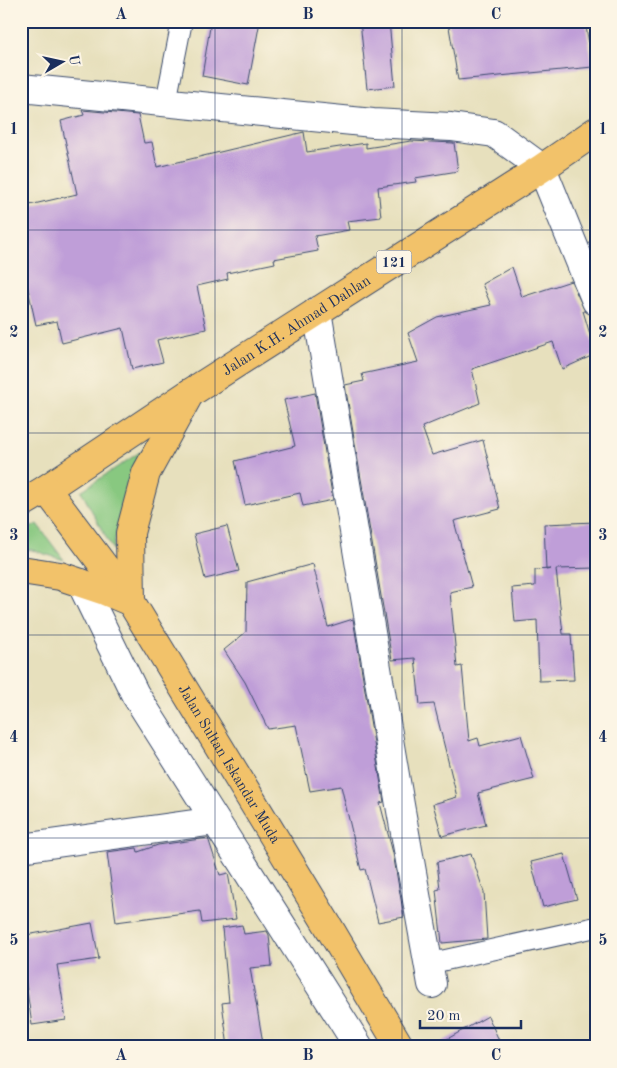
<svg xmlns="http://www.w3.org/2000/svg" width="617" height="1068" viewBox="0 0 617 1068" font-family="'Old Standard TT',serif">
	<style>
		.green { fill: #88c880; stroke: #527c6f }
		.building { fill: #bf9ed8 }
		.lines { fill: none; stroke-linecap: round; stroke-linejoin: round }
		.lane-casing { stroke: #3a4a6c; stroke-width: 22 }
		.street-casing { stroke: #3a4a6c; stroke-width: 30 }
		.primary-casing { stroke: #3a4a6c; stroke-width: 30 }
		.highway-casing { stroke: #3a4a6c; stroke-width: 30 }
		.lane { stroke: #fff; stroke-width: 20 }
		.street { stroke: #fff; stroke-width: 28 }
		.primary { stroke: #f2c26a; stroke-width: 28 }
		.highway { stroke: #f2c26a; stroke-width: 28 }
		.grid { fill: none; stroke: #1b2f5e; stroke-width: 1; stroke-opacity: 0.55 }
		.labels { text-anchor: middle; stroke-width: 5; stroke-linejoin: round; paint-order: stroke }
		.shield { fill: #fcf5e5; stroke: #5e6a86; stroke-width: 1 }
		.shield-label { font-size: 14px; font-weight: bold; fill: #1b2f5e }
		.street-label { font-size: 15px; fill: #1b2f5e; stroke: #fcf5e5 }
		.neatline { fill: none; stroke: #1b2f5e; stroke-width: 2 }
		.grid-label { font-size: 16px; text-anchor: middle; font-weight: bold; fill: #1b2f5e }
	</style>
	<rect width="100%" height="100%" fill="#fcf5e5"/>
	<filter id="ink" filterUnits="userSpaceOnUse"><feTurbulence type="fractalNoise" baseFrequency=".02" numOctaves="2"/><feDisplacementMap in="SourceGraphic" scale="10" xChannelSelector="R" yChannelSelector="G"/><feConvolveMatrix kernelMatrix="1 2 1 2 8 2 1 2 1" color-interpolation-filters="sRGB"/></filter>
	<filter id="wash" filterUnits="userSpaceOnUse"><feTurbulence type="fractalNoise" baseFrequency=".0096" numOctaves="4" result="noise"/><feDisplacementMap in="SourceGraphic" scale="20" xChannelSelector="R" yChannelSelector="G"/><feGaussianBlur stdDeviation="1.12" result="paint"/><feColorMatrix in="noise" values="0 0 0 0 0 0 0 0 0 0 0 0 0 0 0 0 0 1.4 0 .05"/><feComposite in="paint" operator="in"/></filter>
	<g filter="url(#wash)">
		<rect width="100%" height="100%" fill="#e7e0bd"/>
		<path class="green" d="M 143,450 C 129,483 119,515 113,550 L 81,491 Z
			M 37,524 L 64,560 L 32,550 L 21,549 L 21,533 Z"/>
		<g id="blocks">
			<path class="building" d="M 211,21 L 260,21 L 248,85 L 202,76 Z
				M 360,21 L 389,21 L 395,86 L 367,89 Z
				M 448,21 L 585,21 L 593,67 L 458,80 Z
				M 82,110 L 138,115 L 144,143 L 152,142 L 157,167 L 304,132 L 307,152 L 366,143 L 366,148 L 411,141 L 454,143 L 458,171 L 415,178 L 416,182 L 378,187 L 381,217 L 347,221 L 349,230 L 315,236 L 318,251 L 274,259 L 275,263 L 227,273 L 228,279 L 197,286 L 206,329 L 157,340 L 163,362 L 132,369 L 123,328 L 62,343 L 57,321 L 36,325 L 21,257 L 21,207 L 77,194 L 61,121 L 84,115 Z
				M 512,267 L 522,297 L 571,281 L 585,311 L 583,311 L 596,354 L 562,369 L 553,342 L 472,369 L 480,403 L 422,427 L 432,455 L 483,440 L 500,509 L 454,521 L 472,587 L 450,592 L 457,667 L 462,666 L 469,741 L 478,738 L 480,746 L 521,735 L 534,779 L 478,793 L 486,825 L 442,836 L 433,804 L 457,797 L 434,704 L 420,705 L 415,658 L 392,660 L 345,385 L 364,381 L 362,374 L 418,362 L 408,333 L 437,317 L 491,305 L 482,284 Z
				M 315,393 L 333,500 L 303,506 L 300,493 L 245,505 L 235,461 L 295,446 L 284,400 Z
				M 596,522 L 596,568 L 556,569 L 563,634 L 571,634 L 574,680 L 539,681 L 537,620 L 515,622 L 512,588 L 535,586 L 535,570 L 551,569 L 546,570 L 544,524 Z
				M 227,526 L 239,571 L 205,579 L 194,534 Z
				M 313,564 L 328,627 L 353,619 L 384,802 L 380,803 L 393,853 L 404,917 L 378,922 L 365,869 L 361,870 L 341,786 L 310,791 L 296,725 L 268,729 L 245,682 L 224,650 L 246,632 L 247,582 Z
				M 208,838 L 220,875 L 228,873 L 236,919 L 202,923 L 200,911 L 116,922 L 107,852 L 137,848 L 138,852 L 158,845 Z
				M 471,854 L 484,892 L 487,939 L 442,943 L 436,890 L 440,889 L 437,862 Z
				M 564,854 L 577,899 L 543,907 L 531,862 Z
				M 92,923 L 99,959 L 57,965 L 66,1020 L 32,1025 L 24,970 L 21,971 L 21,936 Z
				M 242,925 L 244,934 L 267,931 L 269,935 L 272,966 L 250,968 L 263,1043 L 228,1047 L 222,1003 L 229,1002 L 222,928 Z
				M 488,1016 L 502,1047 L 433,1047 Z"/>
		</g>
	</g>
	<g filter="url(#ink)">
		<use href="#blocks" fill-opacity="0" stroke="#3a4a6c" stroke-width="1"/>
		<g class="lines">
			<g class="lane-casing">
				<path id="lane" d="M 166,102 L 182,21
					M 428,960 L 441,961 L 596,927"/>
			</g>
			<g class="street-casing">
				<path id="street" d="M 21,88 L 373,123 L 451,127 L 494,133 L 542,168 L 596,301
					M 317,311 L 400,805 L 432,984
					M 81,583 L 135,694 L 359,1047
					M 21,848 L 215,821"/>
			</g>
			<g class="primary-casing">
				<g id="primary">
					<path id="s1" d="M 46,489 L 190,393 L 542,168 L 596,131"/>
				</g>
			</g>
			<g class="highway-casing">
				<g id="highway">
					<path id="s2" d="M 21,504 L 46,489 L 131,602 L 327,924 L 400,1047"/>
					<path d="M 21,570 L 60,576 L 105,591 L 131,602"/>
					<path d="M 131,602 L 130,533 L 146,473 L 190,393"/>
				</g>
			</g>
			<use href="#lane" class="lane"/>
			<use href="#street" class="street"/>
			<use href="#primary" class="primary"/>
			<use href="#highway" class="highway"/>
		</g>
	</g>
	<path class="grid" d="M 215,21 L 215,1047M 402,21 L 402,1047M 21,230 L 596,230M 21,433 L 596,433M 21,635 L 596,635M 21,838 L 596,838"/>
	<g class="labels">
		<rect class="shield" x="376.5" y="250.5" width="35" height="23" rx="4"/>
		<g class="shield-label">
			<text x="394" y="267">121</text>
		</g>
		<g class="street-label">
			<text dy="5" stroke="none"><textPath href="#s1" startOffset="299">Jalan K.H. Ahmad Dahlan</textPath></text>
			<text dy="5" stroke="none"><textPath href="#s2" startOffset="360">Jalan Sultan Iskandar Muda</textPath></text>
		</g>
	</g>
	<rect width="617" height="1068" fill="none" stroke="#fcf5e5" stroke-width="55"/>
	<g transform="translate(62 62) rotate(81)" stroke="#fcf5e5" stroke-width="4" paint-order="stroke">
	<path d="M0-4L9 19L0 12L-9 19Z" fill="#1b2f5e"/>
	<text y="-8" font-size="14" font-weight="bold" text-anchor="middle" fill="#1b2f5e">U</text>
	</g>
	<path d="M420 1020v8h101v-8" fill="none" stroke="#1b2f5e" stroke-width="2.5"/>
	<text x="427" y="1020" font-size="15" fill="#1b2f5e" stroke="#fcf5e5" stroke-width="4" paint-order="stroke">20 m</text>
	<rect x="28" y="28" width="562" height="1012" class="neatline"/>
	<g class="grid-label">
		<text x="121" y="19">A</text>
		<text x="308" y="19">B</text>
		<text x="496" y="19">C</text>
		<text x="14" y="134">1</text>
		<text x="603" y="134">1</text>
		<text x="14" y="337">2</text>
		<text x="603" y="337">2</text>
		<text x="14" y="540">3</text>
		<text x="603" y="540">3</text>
		<text x="14" y="742">4</text>
		<text x="603" y="742">4</text>
		<text x="14" y="945">5</text>
		<text x="603" y="945">5</text>
		<text x="121" y="1060">A</text>
		<text x="308" y="1060">B</text>
		<text x="496" y="1060">C</text>
	</g>
</svg>
